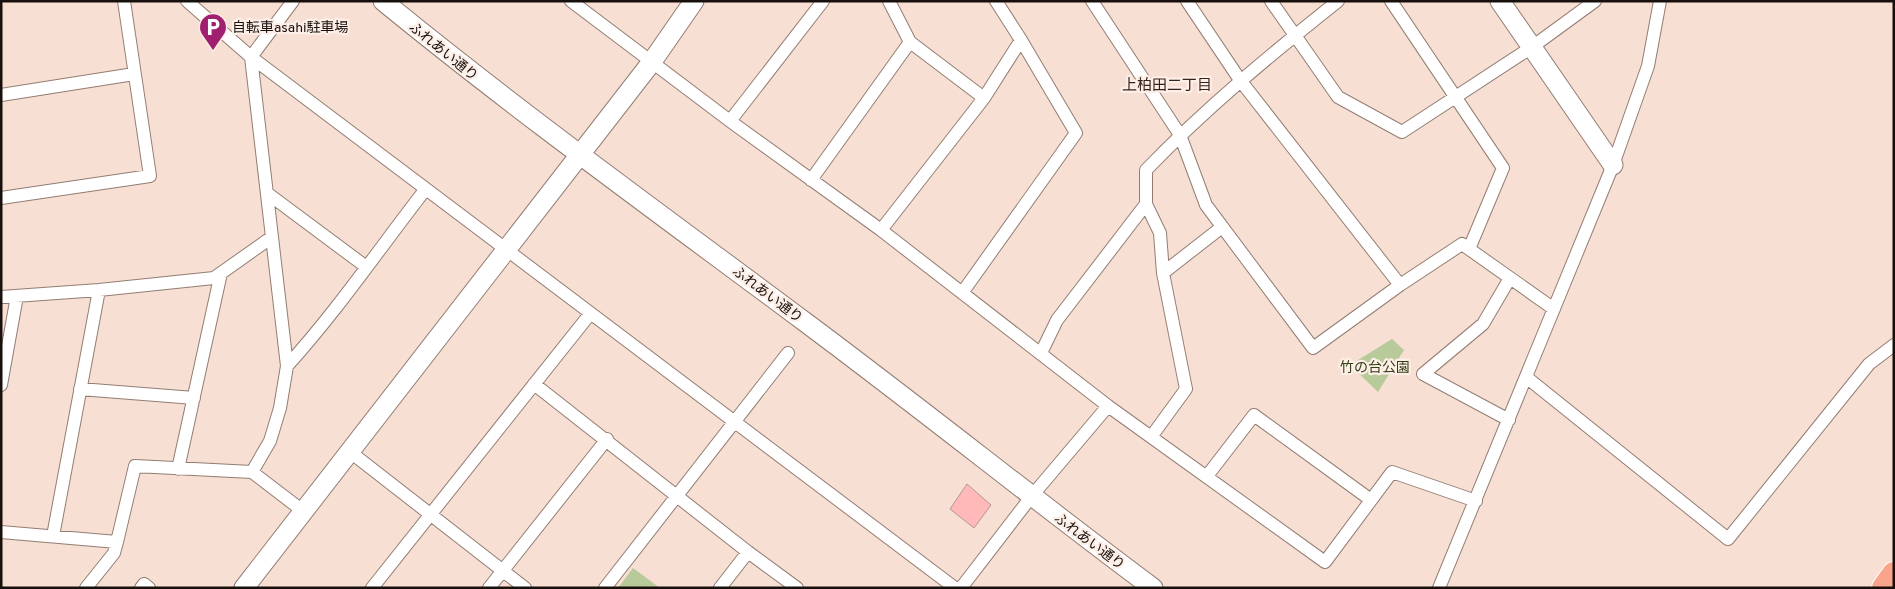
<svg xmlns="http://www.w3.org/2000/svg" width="1895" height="589" viewBox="0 0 1895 589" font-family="Overpass,'Noto Sans JP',sans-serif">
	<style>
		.green { fill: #b8c99a }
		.building { fill: #ffb9b8; stroke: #b19797 }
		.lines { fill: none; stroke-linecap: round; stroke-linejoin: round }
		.street-casing { stroke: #937d73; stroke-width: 14 }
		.secondary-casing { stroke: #937d73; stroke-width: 21 }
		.highway-casing { stroke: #fff; stroke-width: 26 }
		.street { stroke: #fff; stroke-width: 12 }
		.secondary { stroke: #fff; stroke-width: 19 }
		.highway { stroke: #faa48b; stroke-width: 24 }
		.labels { text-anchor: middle; stroke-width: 4.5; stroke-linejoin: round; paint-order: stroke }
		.poi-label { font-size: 14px; fill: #18100c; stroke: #fdeee7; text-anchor: start }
		.street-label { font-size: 14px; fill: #18100c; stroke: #fdeee7 }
		.park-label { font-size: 14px; fill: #313e13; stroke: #fdeee7 }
		.neighbourhood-label { font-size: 15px; fill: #36241c; stroke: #fdeee7 }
	</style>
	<rect width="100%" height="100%" fill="#f7dfd3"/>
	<path class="green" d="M 1392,339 L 1404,350 L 1378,392 L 1350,365 Z
		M 633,568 L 660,588 L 618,588 Z"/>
	<path class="building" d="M 967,484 L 991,505 L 974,528 L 950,509 Z"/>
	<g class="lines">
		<g class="street-casing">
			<path id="street" d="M 187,1 L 251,57 L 955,588
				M 571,1 L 730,121 L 881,230 L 1108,406 L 1325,562 L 1392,472 L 1476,501
				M 889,1 L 910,42 L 984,98
				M 1092,1 L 1180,135 L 1206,205 L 1313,348 L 1400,285
				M 1187,1 L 1240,80 L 1400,285 L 1462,244 L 1554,309
				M 1271,1 L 1338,97 L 1402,132 L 1532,47 L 1595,1
				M 1391,1 L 1503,168 L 1469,249
				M 1,95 L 134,74
				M 730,121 L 823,1
				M 811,180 L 910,42
				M 267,193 L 365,266
				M 1,198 L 150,176 L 124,1
				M 1146,204 L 1160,233 L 1163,273 L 1186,389 L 1151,437
				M 881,230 L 984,98 L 1021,40 L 996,1
				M 1163,273 L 1222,227
				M 962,293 L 1076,133 L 1021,40
				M 1,297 L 99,290 L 214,278 L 272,237
				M 1041,353 L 1057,320 L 1146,204 L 1146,170 C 1206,108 1270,55 1338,1
				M 287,366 C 337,311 379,249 425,190
				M 1526,377 L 1728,539 L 1869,364 L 1894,345
				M 534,384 L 748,552 L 797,588
				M 1,385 L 17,296
				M 80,389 L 194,398
				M 1509,420 L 1423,374 L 1483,324 L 1510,278
				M 349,451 L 525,588
				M 178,469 L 221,273
				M 252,472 L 270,441 L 280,408 L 287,366 L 251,57 L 293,1
				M 1207,476 L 1254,415 L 1371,500
				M 1,532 L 117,542 L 135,466 L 252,472 L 303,511
				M 53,536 L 99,290
				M 86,588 L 114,553 L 117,542
				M 141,588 L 144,584 L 149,588
				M 372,588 L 590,314
				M 489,588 L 607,439
				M 605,588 L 788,353
				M 720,588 L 748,552
				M 961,588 L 1031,497 L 1108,406
				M 1439,588 L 1613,165 L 1648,66 L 1660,1"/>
		</g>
		<g class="secondary-casing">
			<path id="secondary" d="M 383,1 C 520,113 663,216 805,322 C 922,409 1036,501 1153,588
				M 1500,1 L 1613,165
				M 244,588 L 651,63 L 694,1"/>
		</g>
		<g class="highway-casing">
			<path id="highway" d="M 1884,588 L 1894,574"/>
		</g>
		<use href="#street" class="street"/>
		<use href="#secondary" class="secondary"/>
		<use href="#highway" class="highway"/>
	</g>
	<defs>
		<g id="parking-pin" transform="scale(1.4375)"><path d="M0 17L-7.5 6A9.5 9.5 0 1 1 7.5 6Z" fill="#a11f6f" stroke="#fdeee7"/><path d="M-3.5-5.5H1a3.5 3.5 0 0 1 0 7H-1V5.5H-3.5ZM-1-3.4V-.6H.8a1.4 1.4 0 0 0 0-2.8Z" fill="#fff"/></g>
	</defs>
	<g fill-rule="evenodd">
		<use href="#parking-pin" x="213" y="27"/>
	</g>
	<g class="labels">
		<g class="poi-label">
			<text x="232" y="32">自転車asahi駐車場</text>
		</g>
		<g class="street-label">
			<text transform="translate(444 51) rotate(39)" y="5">ふれあい通り</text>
			<text transform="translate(768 294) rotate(37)" y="5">ふれあい通り</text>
			<text transform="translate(1090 541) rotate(37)" y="5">ふれあい通り</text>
		</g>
		<g class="park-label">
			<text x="1375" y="372">竹の台公園</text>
		</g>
		<g class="neighbourhood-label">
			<text x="1167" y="90">上柏田二丁目</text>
		</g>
	</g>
	<rect width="1895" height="589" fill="none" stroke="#18100c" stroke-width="5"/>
</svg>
